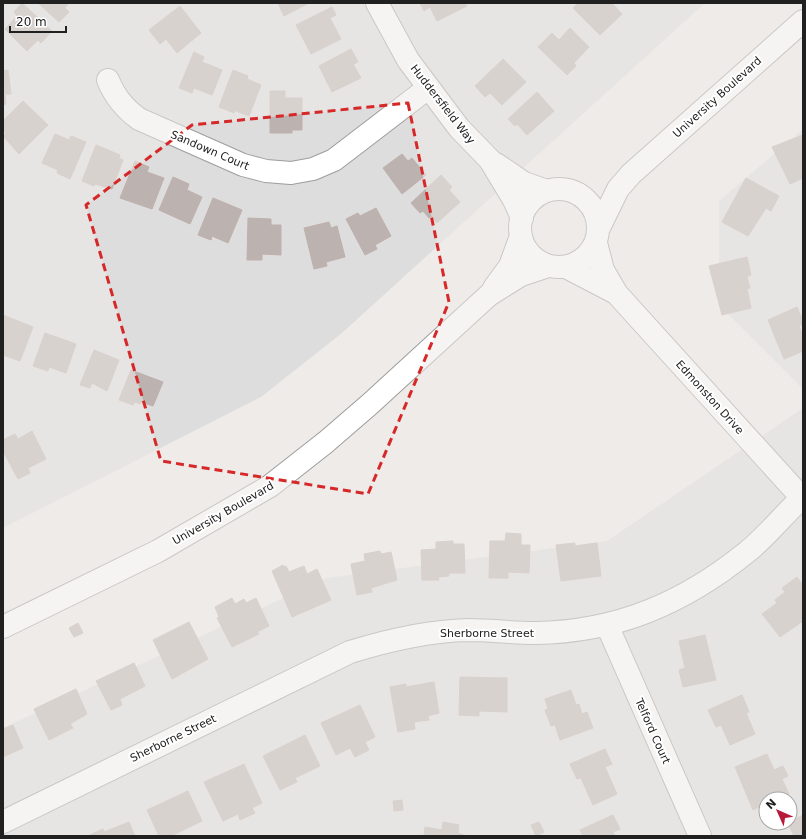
<svg xmlns="http://www.w3.org/2000/svg" width="806" height="839" viewBox="0 0 806 839" font-family="'DejaVu Sans',sans-serif">
	<style>
		.residential { fill: #dedddd; fill-rule: evenodd }
		.building { fill: #bcb3b1; stroke: #bfb0ac }
		.lines { fill: none; stroke-linecap: round; stroke-linejoin: round }
		.minor-casing { stroke: #9d9d9d; stroke-width: 24 }
		.minor { stroke: #fff; stroke-width: 22 }
		.marked { fill: none; stroke: #d62828; stroke-width: 3; stroke-dasharray: 8 5; stroke-linejoin: round }
		.labels { text-anchor: middle; stroke-width: 4; stroke-linejoin: round; paint-order: stroke }
		.street-label { font-size: 11px; fill: #202020; stroke: #fff }
	</style>
	<rect width="100%" height="100%" fill="#efebe8"/>
	<path class="residential" d="M 3,3 L 705,3 L 342,333 L 261,397 L 3,528 Z
		M 803,129 L 803,389 L 719,305 L 719,201 Z
		M 803,408 L 803,836 L 3,836 L 3,728 L 327,578 L 607,541 ZM 766,799 L 790,799 L 790,823 L 766,823 Z"/>
	<path class="building" d="M 22,3 L 52,31 L 41,43 L 38,40 L 27,51 L 5,29 L 17,16 L 14,12 Z
		M 38,3 L 69,3 L 65,8 L 69,12 L 59,22 Z
		M 278,3 L 309,3 L 284,16 Z
		M 420,3 L 465,3 L 467,6 L 437,21 L 430,7 L 424,11 Z
		M 578,3 L 612,3 L 622,14 L 600,35 L 573,8 Z
		M 180,6 L 201,33 L 177,53 L 166,39 L 160,44 L 149,30 Z
		M 332,7 L 336,15 L 330,18 L 341,39 L 311,54 L 296,25 Z
		M 570,28 L 589,47 L 574,63 L 576,66 L 567,75 L 538,47 L 552,33 L 559,40 Z
		M 351,49 L 358,62 L 353,64 L 361,78 L 332,92 L 319,66 Z
		M 194,52 L 204,57 L 202,62 L 222,70 L 212,95 L 194,88 L 192,93 L 179,88 Z
		M 503,59 L 526,82 L 502,105 L 490,93 L 485,97 L 475,86 Z
		M 8,70 L 11,94 L 5,94 L 6,104 L 3,105 L 3,71 Z
		M 233,70 L 248,76 L 247,79 L 261,85 L 249,116 L 236,111 L 236,108 L 234,113 L 219,107 Z
		M 270,91 L 285,91 L 285,98 L 302,98 L 302,130 L 292,130 L 292,133 L 270,133 Z
		M 537,92 L 554,111 L 527,135 L 517,124 L 515,126 L 508,119 Z
		M 23,101 L 48,125 L 19,154 L 3,136 L 6,133 L 3,129 L 3,121 Z
		M 55,134 L 69,140 L 71,136 L 86,142 L 70,179 L 57,173 L 58,170 L 42,163 Z
		M 803,135 L 803,178 L 790,184 L 772,147 Z
		M 96,145 L 120,155 L 119,158 L 123,160 L 112,189 L 95,184 L 94,186 L 82,181 Z
		M 402,154 L 408,161 L 412,158 L 426,175 L 402,194 L 383,168 Z
		M 135,161 L 149,167 L 147,172 L 164,178 L 152,209 L 120,198 Z
		M 441,175 L 452,187 L 449,190 L 460,202 L 437,223 L 431,216 L 429,218 L 423,211 L 420,213 L 411,203 Z
		M 173,177 L 189,184 L 187,190 L 202,197 L 190,224 L 159,210 Z
		M 746,178 L 779,196 L 771,211 L 766,208 L 748,236 L 722,222 Z
		M 213,198 L 242,210 L 228,243 L 212,236 L 211,240 L 198,235 Z
		M 376,208 L 391,236 L 375,245 L 377,249 L 365,255 L 346,219 L 358,213 L 360,216 Z
		M 248,218 L 271,219 L 271,225 L 281,225 L 281,255 L 262,254 L 262,260 L 247,260 Z
		M 329,222 L 331,228 L 337,226 L 345,257 L 326,262 L 327,266 L 314,269 L 304,228 Z
		M 747,257 L 751,275 L 747,277 L 750,288 L 747,289 L 751,308 L 722,315 L 709,266 Z
		M 797,307 L 803,321 L 803,324 L 799,326 L 803,335 L 803,351 L 784,359 L 768,320 Z
		M 3,315 L 33,327 L 20,361 L 3,355 L 5,349 L 3,349 Z
		M 45,333 L 76,344 L 66,373 L 49,367 L 48,371 L 33,366 Z
		M 94,350 L 119,360 L 107,391 L 92,383 L 90,388 L 80,385 Z
		M 131,370 L 163,382 L 153,406 L 141,402 L 140,404 L 135,402 L 133,405 L 119,400 Z
		M 32,431 L 46,459 L 28,468 L 30,473 L 18,479 L 3,451 L 3,440 L 15,434 L 18,439 Z
		M 506,533 L 521,534 L 521,545 L 530,545 L 529,573 L 508,572 L 508,578 L 489,578 L 490,541 L 505,541 Z
		M 453,541 L 453,544 L 464,544 L 465,573 L 449,573 L 449,576 L 438,577 L 439,580 L 422,580 L 421,550 L 436,549 L 436,542 Z
		M 575,543 L 575,546 L 597,543 L 601,576 L 561,581 L 556,545 Z
		M 380,551 L 381,554 L 391,552 L 397,580 L 371,588 L 372,592 L 357,595 L 351,564 L 365,561 L 364,554 Z
		M 283,565 L 284,567 L 286,566 L 289,572 L 304,566 L 307,574 L 317,569 L 331,600 L 292,617 L 272,571 Z
		M 797,577 L 803,585 L 803,621 L 780,637 L 762,614 L 777,603 L 775,600 L 785,592 L 782,588 Z
		M 232,598 L 235,604 L 244,599 L 246,603 L 256,598 L 269,626 L 257,632 L 259,634 L 232,647 L 217,618 L 219,617 L 215,607 Z
		M 189,622 L 208,659 L 172,679 L 153,640 Z
		M 78,623 L 83,633 L 74,637 L 69,628 Z
		M 705,635 L 716,680 L 683,687 L 679,670 L 685,668 L 679,641 Z
		M 134,663 L 145,686 L 120,699 L 122,705 L 111,710 L 96,681 Z
		M 460,677 L 507,678 L 507,712 L 479,711 L 479,716 L 459,715 Z
		M 434,682 L 439,713 L 428,716 L 429,720 L 414,722 L 415,729 L 398,732 L 390,687 L 406,684 L 406,687 Z
		M 76,689 L 87,714 L 70,724 L 73,728 L 49,740 L 34,709 Z
		M 571,690 L 576,705 L 579,704 L 582,714 L 587,712 L 593,728 L 560,740 L 555,725 L 551,726 L 545,710 L 548,709 L 545,699 Z
		M 742,695 L 749,712 L 746,713 L 755,734 L 730,745 L 721,725 L 716,727 L 708,710 Z
		M 360,705 L 375,737 L 365,742 L 369,750 L 355,757 L 350,748 L 336,755 L 321,723 Z
		M 13,725 L 23,748 L 3,757 L 3,729 Z
		M 305,735 L 320,766 L 295,778 L 297,782 L 280,790 L 263,756 Z
		M 605,749 L 612,764 L 605,767 L 617,794 L 593,805 L 581,778 L 577,779 L 570,764 Z
		M 767,754 L 774,770 L 783,766 L 788,776 L 782,779 L 789,794 L 778,799 L 766,799 L 766,804 L 753,810 L 735,767 Z
		M 244,764 L 262,803 L 252,808 L 255,813 L 240,820 L 238,814 L 223,821 L 204,782 Z
		M 188,791 L 202,821 L 171,836 L 159,836 L 147,810 Z
		M 402,800 L 403,810 L 394,811 L 393,801 Z
		M 613,815 L 620,829 L 613,832 L 615,836 L 583,836 L 580,830 Z
		M 803,815 L 803,836 L 794,836 L 788,823 Z
		M 129,822 L 135,836 L 88,836 L 103,829 L 104,832 Z
		M 443,822 L 459,825 L 458,833 L 467,836 L 424,836 L 425,827 L 442,830 Z
		M 539,822 L 544,832 L 536,836 L 531,825 Z"/>
	<g class="lines">
		<g class="minor-casing">
			<path id="minor" d="M 377,3 L 408,60 L 459,128 L 490,160 L 514,200 L 522,218
				M 108,80 C 115,97 124,108 139,119 L 243,165 L 266,171 L 291,173 L 313,169 L 334,160 L 428,88
				M 496,164 L 524,183 L 547,191
				M520 228a39 39 0 1 1 78 0a39 39 0 1 1-78 0Z
				M 599,228 L 618,189 L 631,174 L 803,21
				M 596,243 L 603,270 L 617,294 L 803,499
				M 566,267 L 616,293
				M 494,288 L 510,266 L 521,236
				M 607,625 L 700,836
				M 3,627 L 158,551 L 270,486 L 326,442 L 370,404 L 489,295 L 521,275 L 548,266
				M 3,822 L 350,652 C 389,640 427,631 468,630 C 490,630 513,633 535,633 C 617,632 684,603 747,552 C 767,536 784,514 803,497"/>
		</g>
		<use href="#minor" class="minor"/>
	</g>
	<path d="M0 0H806V839H0ZM 408,103 L 449,302 L 368,494 L 161,461 L 86,205 L 192,125 Z" fill="#efebe8" fill-opacity=".55" fill-rule="evenodd"/>
	<path class="marked" d="M 408,103 L 449,302 L 368,494 L 161,461 L 86,205 L 192,125 Z"/>
	<g class="labels">
		<g class="street-label">
			<text transform="translate(717 97) rotate(-42)" y="4">University Boulevard</text>
			<text transform="translate(443 104) rotate(52)" y="4">Huddersfield Way</text>
			<text transform="translate(210 150) rotate(23)" y="4">Sandown Court</text>
			<text transform="translate(710 397) rotate(48)" y="4">Edmonston Drive</text>
			<text transform="translate(223 513) rotate(-30)" y="4">University Boulevard</text>
			<text x="487" y="637">Sherborne Street</text>
			<text transform="translate(653 731) rotate(66)" y="4">Telford Court</text>
			<text transform="translate(173 738) rotate(-26)" y="4">Sherborne Street</text>
		</g>
	</g>
	<rect width="806" height="839" fill="none" stroke="#202020" stroke-width="8"/>
	<g transform="translate(778 811) rotate(315)"><circle r="19" fill="#ffffff" stroke="#a6a6a6"/>
	<path d="M0-3L7 15L0 10L-7 15Z" fill="#b81839"/>
	<text y="-6" font-size="11" font-weight="bold" text-anchor="middle" fill="#202020">N</text>
	</g>
	<path d="M10 26v6h56v-6" fill="none" stroke="#202020" stroke-width="2"/>
	<text x="16" y="26" font-size="12" fill="#202020" stroke="#ffffff" stroke-width="3" paint-order="stroke">20 m</text>
</svg>
